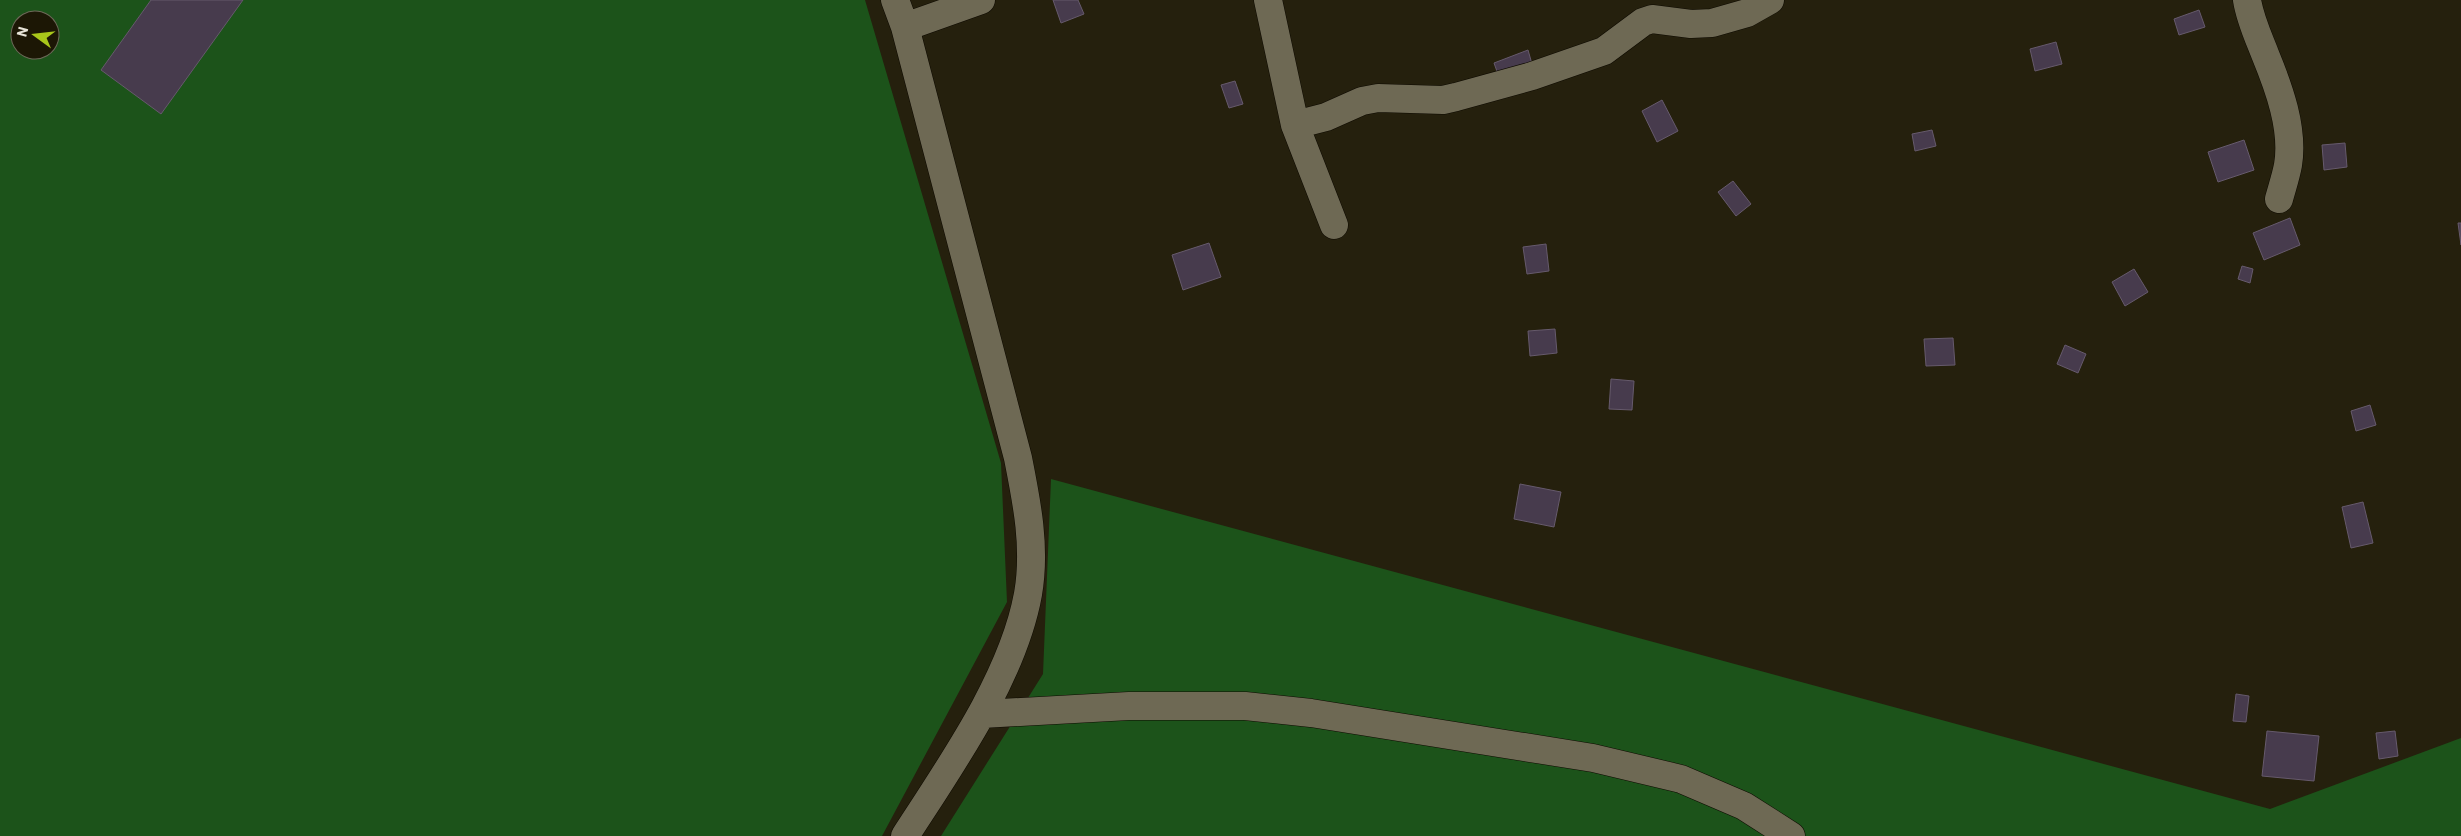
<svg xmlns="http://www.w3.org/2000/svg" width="2461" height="836" viewBox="0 0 2461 836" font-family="Barlow,sans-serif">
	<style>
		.green { fill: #1c531a; fill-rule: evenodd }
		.building { fill: #473b4d; stroke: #665a6c }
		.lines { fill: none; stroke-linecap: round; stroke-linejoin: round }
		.minor-casing { stroke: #0e0a00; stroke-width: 29 }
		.minor { stroke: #6e6954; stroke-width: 28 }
	</style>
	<rect width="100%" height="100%" fill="#25200d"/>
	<path class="green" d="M 0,0 L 865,0 L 1001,463 L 1007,602 L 882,836 L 0,836 ZM 20,20 L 50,20 L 50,50 L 20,50 Z
		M 1051,479 L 2270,809 L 2461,738 L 2461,836 L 941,836 L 1043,674 Z"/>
	<path class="building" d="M 151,0 L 243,0 L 161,114 L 101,70 Z
		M 1053,0 L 1078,0 L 1084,14 L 1061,23 Z
		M 2199,10 L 2205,27 L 2179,35 L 2174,19 Z
		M 2056,42 L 2062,64 L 2035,71 L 2030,49 Z
		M 1528,50 L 1532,64 L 1499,77 L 1494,63 Z
		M 1235,81 L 1243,104 L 1229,108 L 1221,85 Z
		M 1662,100 L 1678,131 L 1657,142 L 1642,111 Z
		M 1932,130 L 1936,146 L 1915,151 L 1912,134 Z
		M 2244,140 L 2254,170 L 2218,182 L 2208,152 Z
		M 2345,143 L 2347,167 L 2324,170 L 2322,145 Z
		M 1733,181 L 1751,204 L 1736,216 L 1718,192 Z
		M 2290,218 L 2300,245 L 2264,260 L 2253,233 Z
		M 2458,223 L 2461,223 L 2461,245 Z
		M 1209,243 L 1221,277 L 1183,290 L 1172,255 Z
		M 1546,244 L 1549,271 L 1527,274 L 1523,247 Z
		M 2242,266 L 2253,269 L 2250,283 L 2238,279 Z
		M 2134,269 L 2148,292 L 2125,306 L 2112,282 Z
		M 1555,329 L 1557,353 L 1530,356 L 1528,331 Z
		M 1953,338 L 1955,365 L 1926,366 L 1924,339 Z
		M 2065,345 L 2086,354 L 2078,373 L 2057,364 Z
		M 1611,379 L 1634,381 L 1632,410 L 1609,409 Z
		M 2370,405 L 2376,425 L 2356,431 L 2351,411 Z
		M 1520,484 L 1561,492 L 1554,527 L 1514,519 Z
		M 2363,502 L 2373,543 L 2351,548 L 2342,507 Z
		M 2236,694 L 2249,696 L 2246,722 L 2233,721 Z
		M 2267,731 L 2319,736 L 2314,781 L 2262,776 Z
		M 2395,731 L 2398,756 L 2379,759 L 2376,733 Z"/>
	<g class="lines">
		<g class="minor-casing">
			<path id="minor" d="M 895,0 L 905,27 L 1018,458 C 1027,503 1036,548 1028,594 C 1013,677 951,765 905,836
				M 1268,0 L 1295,125 L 1326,117 L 1362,101 L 1378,98 L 1443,100 L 1456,97 L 1532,76 L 1604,51 L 1643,22 L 1652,19 L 1691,24 L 1712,23 L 1747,13 L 1770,0
				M 2247,0 C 2250,19 2258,36 2265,54 C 2279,88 2294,129 2288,165 C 2286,176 2282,188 2279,199
				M 905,27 L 981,0
				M 1295,125 L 1334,225
				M 982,714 L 1129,706 L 1245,706 L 1311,713 L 1593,758 L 1681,779 L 1744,806 L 1791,836"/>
		</g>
		<use href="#minor" class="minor"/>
	</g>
	<g transform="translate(35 35) rotate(285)"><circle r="24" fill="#1c1705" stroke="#6d6959"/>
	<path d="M0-4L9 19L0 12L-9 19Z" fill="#a9c71a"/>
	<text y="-8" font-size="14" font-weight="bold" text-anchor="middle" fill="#e7e4d8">N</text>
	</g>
</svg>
